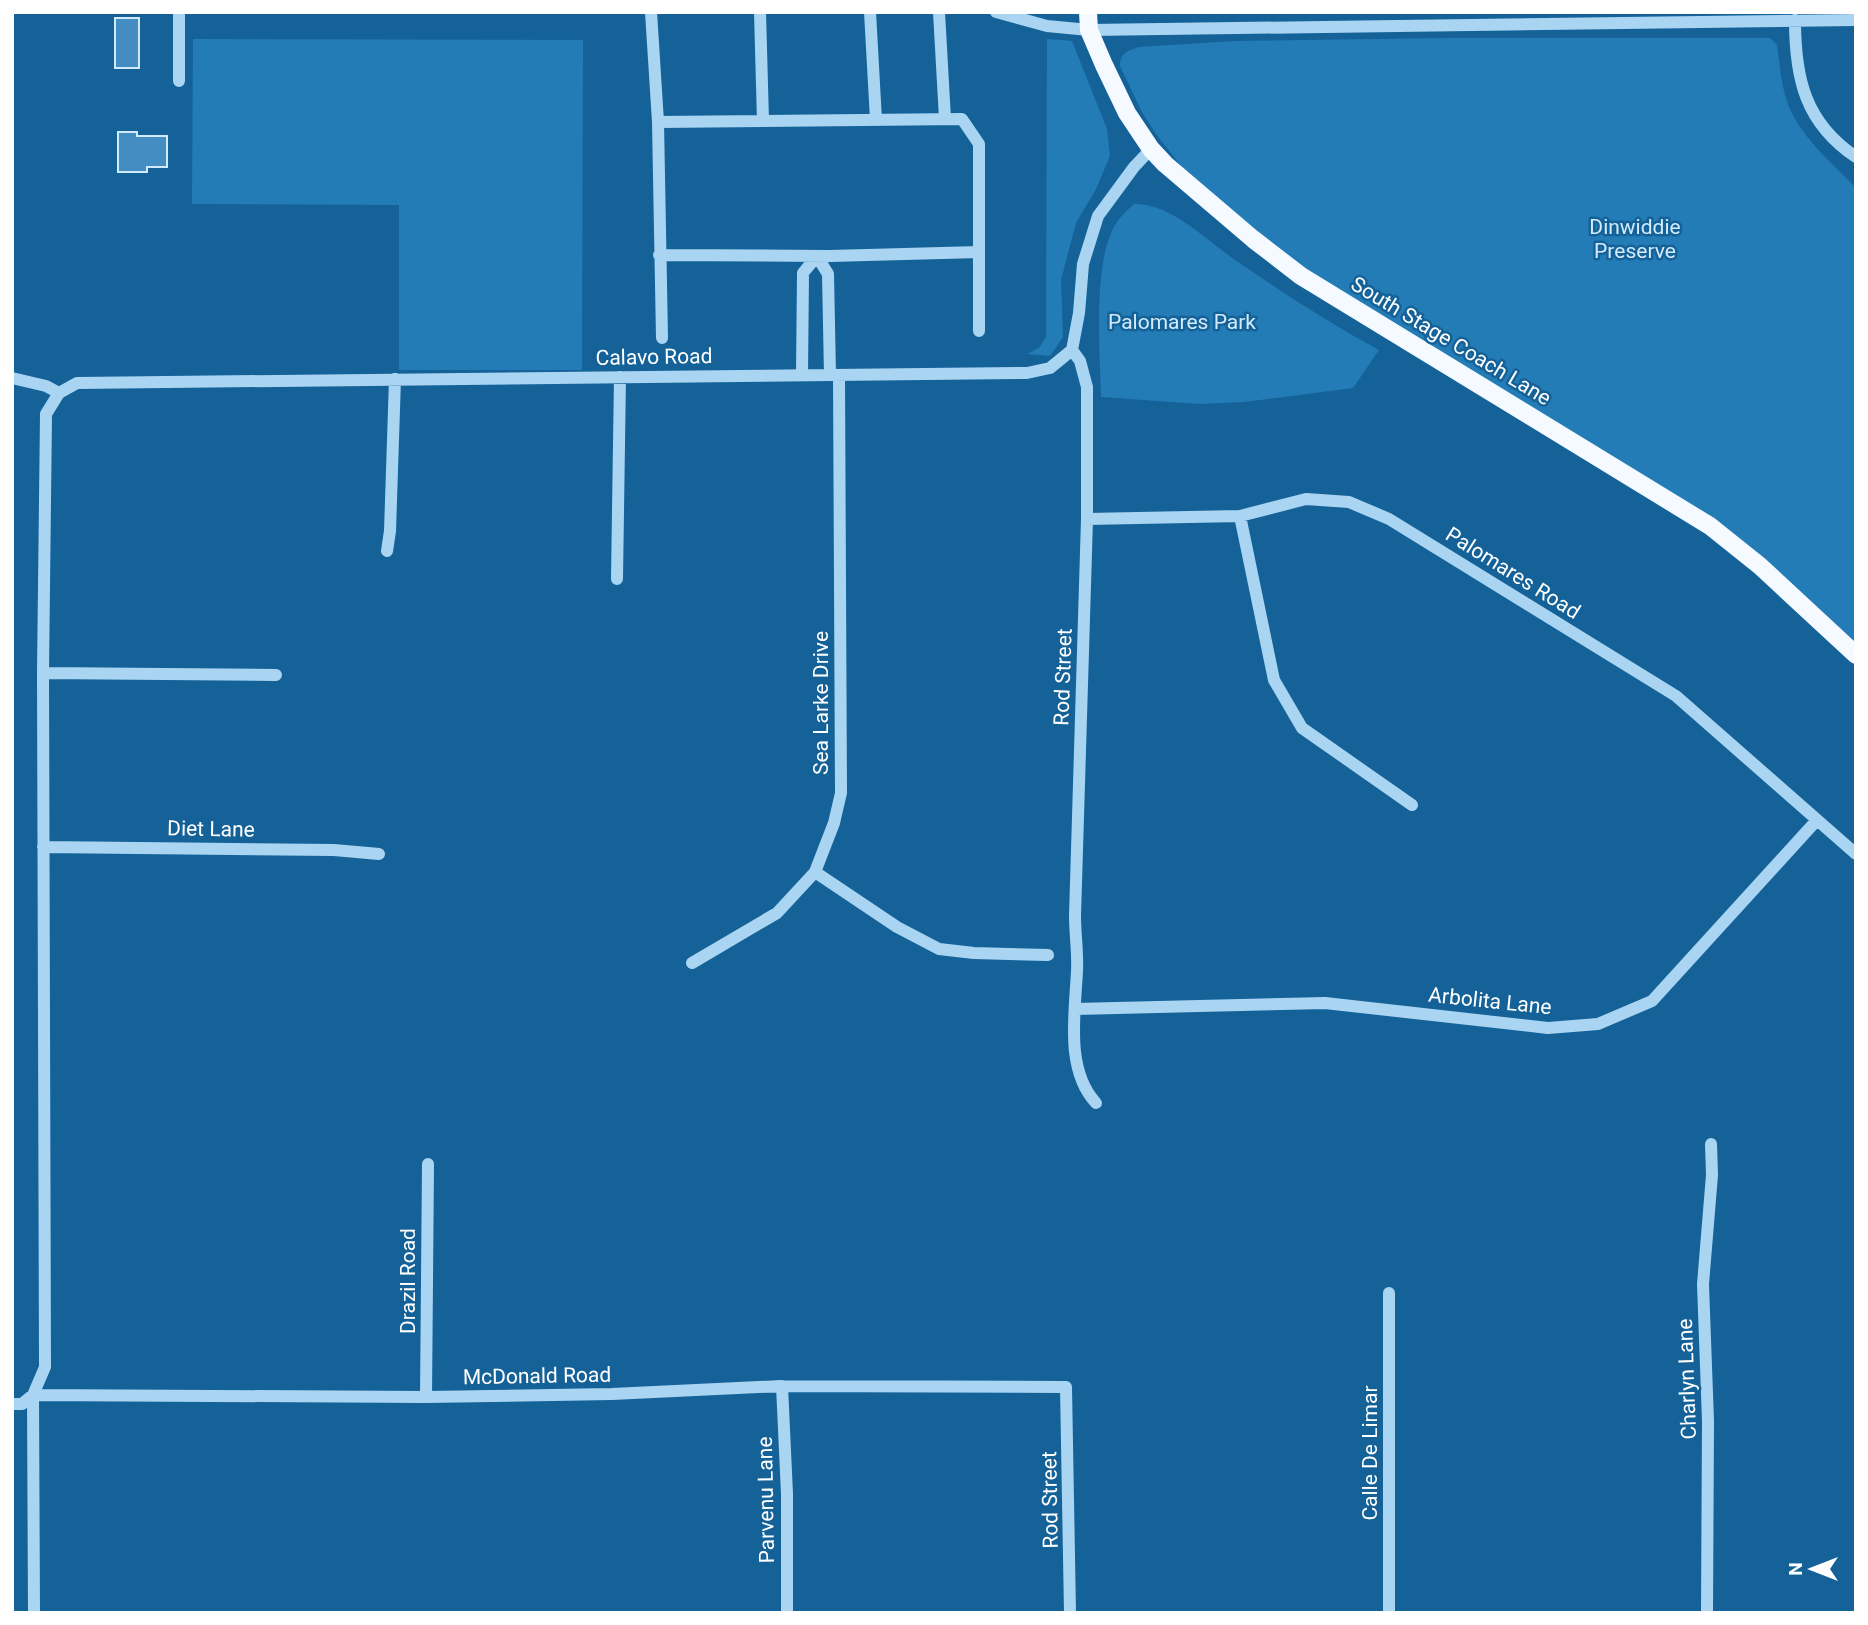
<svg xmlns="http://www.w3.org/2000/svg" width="1868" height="1625" viewBox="0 0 1868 1625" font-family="Roboto,sans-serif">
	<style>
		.green { fill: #247cb6 }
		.building { fill: #438dc2; stroke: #d1ebfd; stroke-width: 2 }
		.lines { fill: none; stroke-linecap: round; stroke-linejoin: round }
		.minor { stroke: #a9d5f2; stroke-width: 12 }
		.major { stroke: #f4faff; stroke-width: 18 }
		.labels { text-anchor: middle; stroke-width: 5; stroke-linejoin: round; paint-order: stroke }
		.park-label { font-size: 21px; fill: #d1ebfd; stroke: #156299 }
		.street-label { font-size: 21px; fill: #fff; stroke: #156299 }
	</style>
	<rect width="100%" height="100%" fill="#156299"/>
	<path class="green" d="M 1446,38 L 1770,38 L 1777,45 C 1780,65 1781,89 1790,109 C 1804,140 1833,164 1856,188 L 1856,646 L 1699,514 L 1327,285 L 1242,227 L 1189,176 L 1156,134 L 1142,112 L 1120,66 C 1120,53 1127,51 1139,47 L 1235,41 Z
		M 193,39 L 583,40 L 582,370 L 399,370 L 399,205 L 192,204 Z
		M 1047,39 L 1072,41 L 1107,129 L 1110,156 L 1096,189 L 1076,223 L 1061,280 L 1063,337 L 1050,356 L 1027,354 L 1039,348 L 1046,337 Z
		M 1134,204 C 1175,204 1208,243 1241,264 C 1286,295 1331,324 1379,350 L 1353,388 L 1244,402 L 1200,404 L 1101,397 C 1100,351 1093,269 1113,229 C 1118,219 1126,211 1134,204 Z"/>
	<path class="building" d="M 115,18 L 139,18 L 139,68 L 115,68 Z
		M 118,132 L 137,132 L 137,136 L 167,136 L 167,167 L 147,167 L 147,172 L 118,172 Z"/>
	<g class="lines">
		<path class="minor" d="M 179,12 L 179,81
			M 651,12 L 658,122
			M 760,12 L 763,121
			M 870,12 L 876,120
			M 939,12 L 945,119
			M 996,12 L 1047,26 L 1089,30 L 1856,20
			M 1795,20 C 1795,78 1805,123 1856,157
			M 979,252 L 979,331
			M 659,255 L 830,256 L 979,252 L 979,144 L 962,119 L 658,122 L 662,338
			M 1072,350 L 1080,361 L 1087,387 L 1087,519 L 1075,916 C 1075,934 1078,953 1077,971 C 1075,1013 1065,1070 1096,1103
			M 802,374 L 803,273 L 817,256 L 828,274 L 830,375
			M 12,378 L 46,386 L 59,393
			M 59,393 L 77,383 L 1027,373 L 1050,368 L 1072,350 L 1079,313 L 1083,264 L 1098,216 L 1134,167 L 1151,149
			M 1240,516 L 1274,680 L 1302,728 L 1412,805
			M 1087,519 L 1240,516 L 1306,499 L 1349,502 L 1389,519 L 1676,696 L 1856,854
			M 387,551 L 390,531 L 395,379
			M 617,579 L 620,377
			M 43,673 L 276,675
			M 43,847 L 334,850 L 379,854
			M 815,872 L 897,927 L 939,949 L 974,953 L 1048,955
			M 692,963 L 777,913 L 815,872 L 834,823 L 841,793 L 839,375
			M 1075,1009 L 1325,1003 L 1548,1028 L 1598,1024 L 1652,1001 L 1817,820
			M 1389,1293 L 1389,1613
			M 782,1386 L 787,1494 L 787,1613
			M 426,1397 L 428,1164
			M 12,1404 L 22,1404 L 33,1395 L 426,1397 L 612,1394 L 782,1386 L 1066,1387 L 1070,1613
			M 34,1613 L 33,1395 L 45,1367 L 43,673 L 46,414 L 59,393
			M 1707,1613 L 1708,1421 L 1703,1284 L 1712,1175 L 1711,1144"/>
		<path class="major" d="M 1088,12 L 1089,30 L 1104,65 L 1127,113 L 1151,149 L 1165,164 L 1253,239 L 1301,276 L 1710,526 L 1760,566 L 1856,655"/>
	</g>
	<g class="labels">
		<g class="park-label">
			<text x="1635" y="234">Dinwiddie<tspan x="1635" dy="24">Preserve</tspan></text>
			<text x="1182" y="329">Palomares Park</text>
		</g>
		<g class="street-label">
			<text transform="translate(1451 341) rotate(31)" y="7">South Stage Coach Lane</text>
			<text transform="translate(654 357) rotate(-1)" y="7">Calavo Road</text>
			<text transform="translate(1513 573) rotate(32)" y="7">Palomares Road</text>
			<text transform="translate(1063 677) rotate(-88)" y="7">Rod Street</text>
			<text transform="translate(821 703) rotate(-90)" y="7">Sea Larke Drive</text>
			<text transform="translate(211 829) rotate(1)" y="7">Diet Lane</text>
			<text transform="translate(1490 1001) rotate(6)" y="7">Arbolita Lane</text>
			<text transform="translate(408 1281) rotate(-90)" y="7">Drazil Road</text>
			<text transform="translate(537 1376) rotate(-1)" y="7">McDonald Road</text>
			<text transform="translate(1687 1379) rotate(-92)" y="7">Charlyn Lane</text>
			<text transform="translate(1370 1453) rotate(-90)" y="7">Calle De Limar</text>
			<text transform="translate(766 1500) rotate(-91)" y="7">Parvenu Lane</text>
			<text transform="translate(1050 1500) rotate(-91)" y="7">Rod Street</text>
		</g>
	</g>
	<rect width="1868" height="1625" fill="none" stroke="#ffffff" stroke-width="28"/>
	<g transform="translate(1812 1569) rotate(270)" stroke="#156299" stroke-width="5" paint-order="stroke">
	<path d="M0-5L12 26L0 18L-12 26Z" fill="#ffffff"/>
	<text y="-10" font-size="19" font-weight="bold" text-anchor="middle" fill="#ffffff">N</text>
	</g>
</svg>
